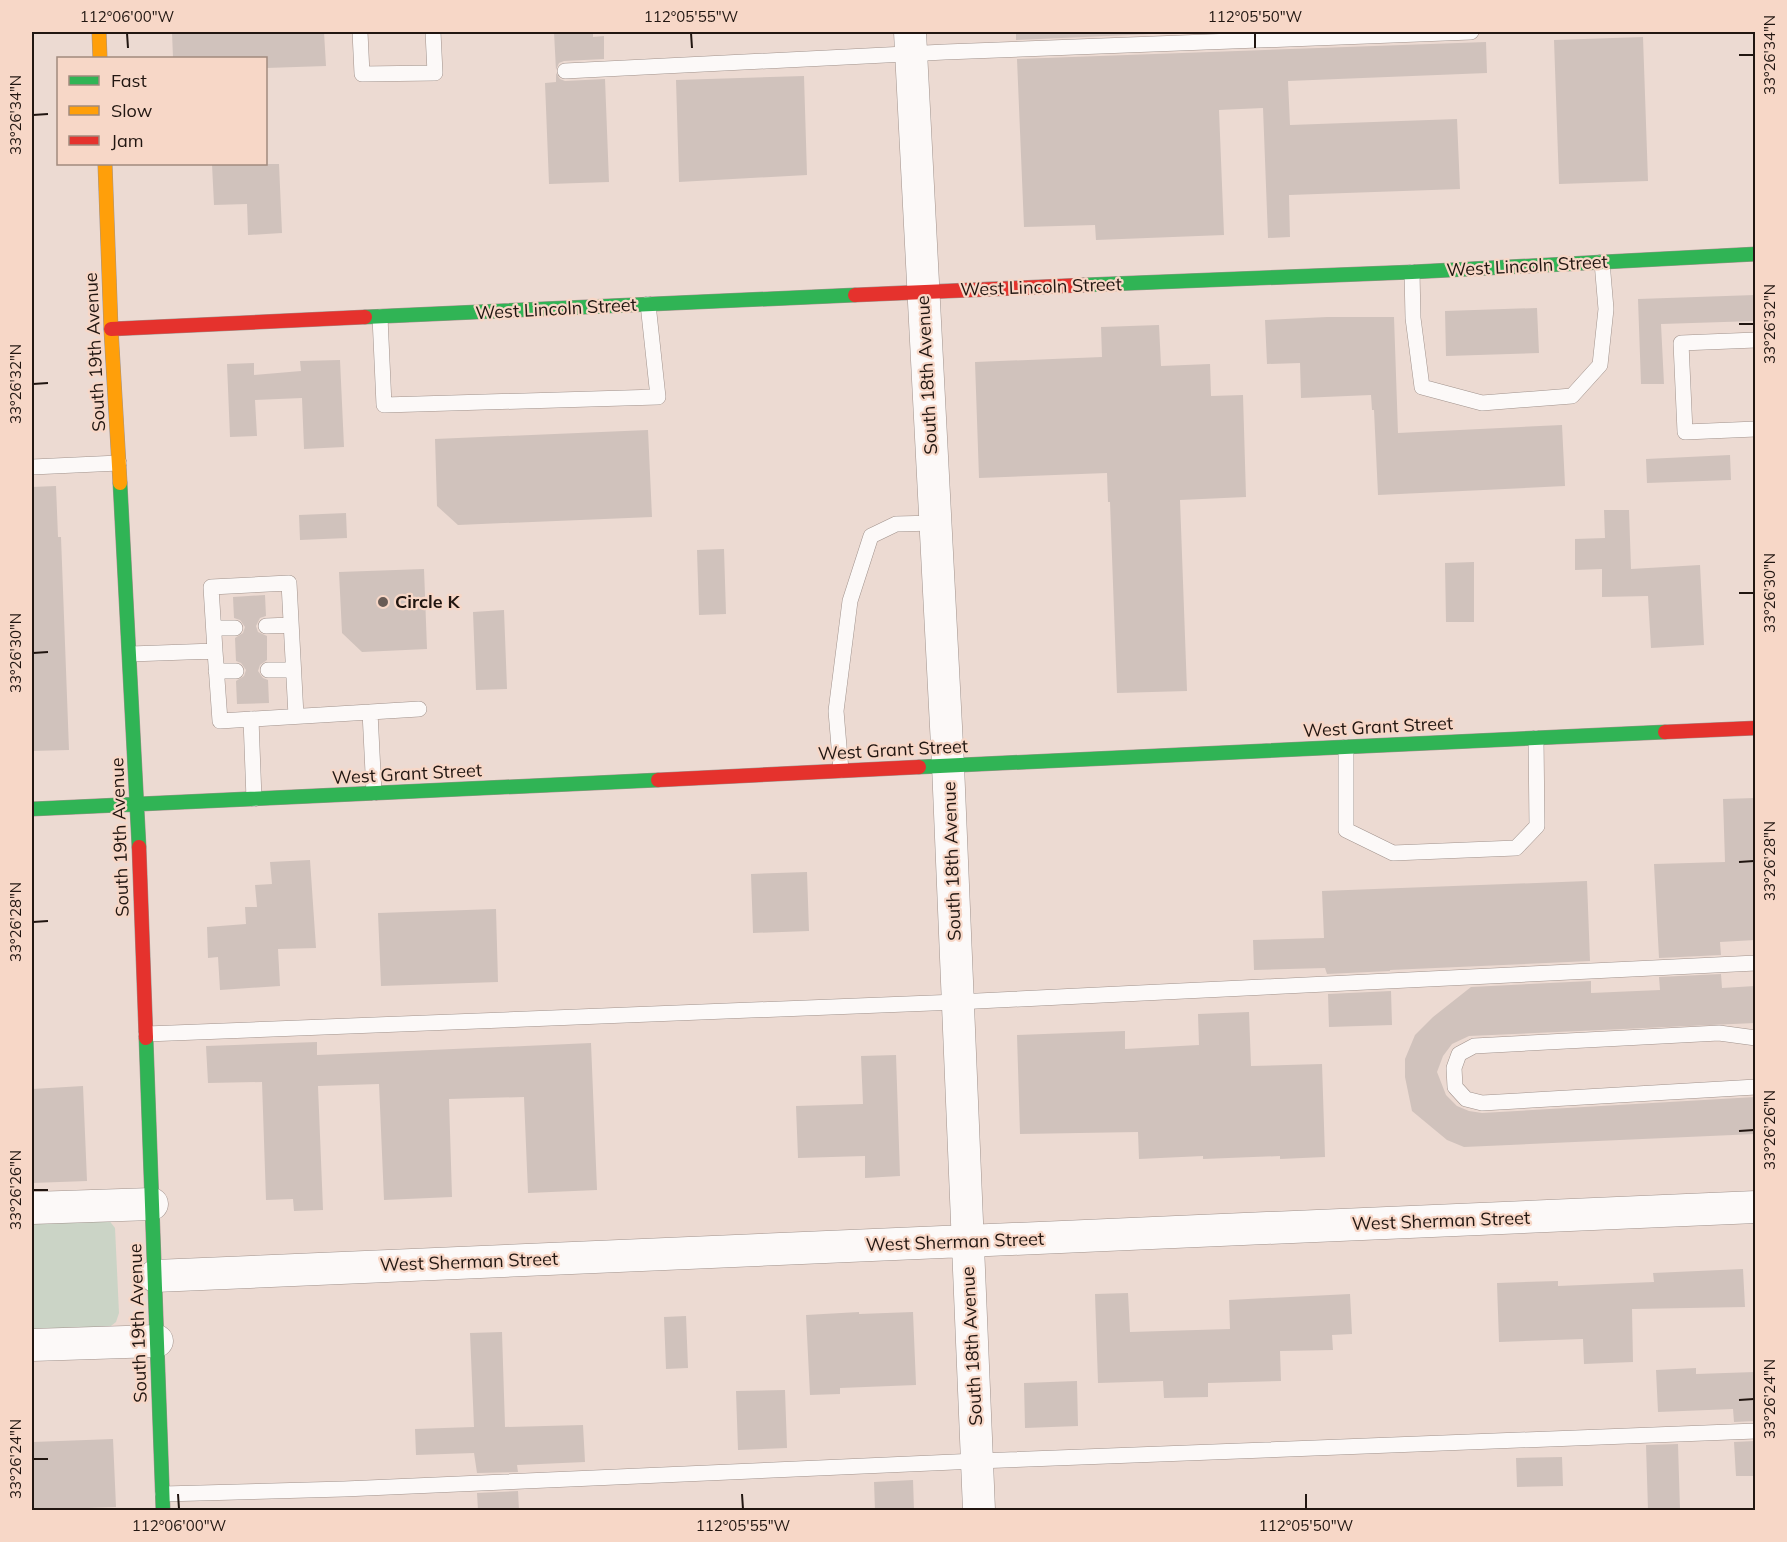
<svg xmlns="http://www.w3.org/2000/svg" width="1787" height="1542" viewBox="0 0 1787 1542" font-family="Mulish,sans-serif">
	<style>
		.green { fill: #cbd4c6 }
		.building { fill: #d0c2bc }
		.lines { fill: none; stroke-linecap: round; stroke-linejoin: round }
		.lane-casing { stroke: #a0928c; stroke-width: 16 }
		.street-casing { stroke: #a0928c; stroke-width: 33 }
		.fast-casing { stroke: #a0928c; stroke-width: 15 }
		.slow-casing { stroke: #a0928c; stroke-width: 15 }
		.jam-casing { stroke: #a0928c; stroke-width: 15 }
		.lane { stroke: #fcf9f8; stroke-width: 15 }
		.street { stroke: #fcf9f8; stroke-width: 32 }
		.fast { stroke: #30b455; stroke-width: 14 }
		.slow { stroke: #ff9f0a; stroke-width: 14 }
		.jam { stroke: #e5322d; stroke-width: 14 }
		.ticks { fill: none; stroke: #211611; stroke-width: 2 }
		.poi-dot { fill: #685b55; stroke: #f7d7c7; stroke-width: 2 }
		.labels { text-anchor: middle; stroke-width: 4.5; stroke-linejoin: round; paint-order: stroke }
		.street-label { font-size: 18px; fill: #211611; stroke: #f7d7c7 }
		.poi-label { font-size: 18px; font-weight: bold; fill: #211611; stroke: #f7d7c7; text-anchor: start }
		.neatline { fill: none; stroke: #211611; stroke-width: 2 }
		.ticks-label { font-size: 15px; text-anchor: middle; fill: #211611 }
	</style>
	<rect width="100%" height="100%" fill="#ecdad2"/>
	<path class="green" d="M 32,1218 L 108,1219 L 115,1228 L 119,1313 L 116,1322 L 107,1329 L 32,1332 Z"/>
	<path class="building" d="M 172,32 L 324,32 L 326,66 L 266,68 L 266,58 L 173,58 Z
		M 554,32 L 593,32 L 593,37 L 604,36 L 604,59 L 564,61 L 559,63 L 556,70 Z
		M 1016,32 L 1152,32 L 1152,34 L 1016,40 Z
		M 1643,37 L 1648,181 L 1559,184 L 1554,40 Z
		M 1486,42 L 1487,73 L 1288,81 L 1290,125 L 1457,119 L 1460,189 L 1289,195 L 1290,237 L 1268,238 L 1263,108 L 1219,110 L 1224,235 L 1096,240 L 1095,225 L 1024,227 L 1017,59 Z
		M 556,73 L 560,79 L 565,81 L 605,79 L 609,182 L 549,184 L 545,83 L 556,82 Z
		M 804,76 L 807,175 L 679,182 L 676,80 Z
		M 212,164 L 279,164 L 282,233 L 248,235 L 247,204 L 214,205 Z
		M 1755,295 L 1755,321 L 1661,324 L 1664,384 L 1641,384 L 1638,299 Z
		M 1537,308 L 1539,353 L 1446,356 L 1445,311 Z
		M 1327,317 L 1394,317 L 1398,433 L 1562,425 L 1565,486 L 1378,495 L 1374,410 L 1372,410 L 1371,395 L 1301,398 L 1300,363 L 1267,364 L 1265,320 Z
		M 1159,325 L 1161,366 L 1210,364 L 1211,396 L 1243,395 L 1246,497 L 1180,500 L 1187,691 L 1117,693 L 1110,502 L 1108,502 L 1107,473 L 979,478 L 975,362 L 1102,357 L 1101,327 Z
		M 340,360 L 344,447 L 304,449 L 302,398 L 255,400 L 257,436 L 230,437 L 227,364 L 254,363 L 254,375 L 301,371 L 300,361 Z
		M 648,430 L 652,517 L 458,525 L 437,506 L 435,439 Z
		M 1730,455 L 1731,480 L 1647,483 L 1646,459 Z
		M 56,486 L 58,537 L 61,537 L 69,750 L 32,751 L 32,487 Z
		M 1604,510 L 1629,510 L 1631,569 L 1700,565 L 1704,645 L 1651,648 L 1648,596 L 1602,597 L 1602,569 L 1575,570 L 1575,539 L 1605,538 Z
		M 346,513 L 347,538 L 300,540 L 299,515 Z
		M 724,549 L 726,614 L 699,615 L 697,550 Z
		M 1474,562 L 1474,622 L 1446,622 L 1445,563 Z
		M 424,569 L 427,649 L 362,652 L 342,633 L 339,572 Z
		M 265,595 L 266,616 L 260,618 L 256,626 L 258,632 L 267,636 L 267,660 L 260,665 L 258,671 L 263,678 L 268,680 L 269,703 L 237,704 L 236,681 L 244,676 L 246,670 L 241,663 L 236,661 L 235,638 L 243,633 L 245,627 L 240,620 L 234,618 L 233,597 Z
		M 504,610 L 507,689 L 476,690 L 473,612 Z
		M 1755,798 L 1755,940 L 1720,942 L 1721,955 L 1659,958 L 1654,864 L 1725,862 L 1723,799 Z
		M 310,860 L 316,948 L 278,949 L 280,986 L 220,990 L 218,957 L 208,958 L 207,927 L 246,924 L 245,907 L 257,907 L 255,885 L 272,884 L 270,862 Z
		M 807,872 L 809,931 L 753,933 L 751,874 Z
		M 1587,881 L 1590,961 L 1390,970 L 1390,971 L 1327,974 L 1325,968 L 1254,970 L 1253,940 L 1324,938 L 1322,891 Z
		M 496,909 L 498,982 L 381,986 L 378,913 Z
		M 1721,974 L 1722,988 L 1755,986 L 1755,1023 L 1469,1036 L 1452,1044 L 1443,1056 L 1437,1072 L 1446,1095 L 1457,1106 L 1469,1111 L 1482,1113 L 1755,1097 L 1755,1134 L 1464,1147 L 1447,1140 L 1412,1111 L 1405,1077 L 1405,1059 L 1415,1035 L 1433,1017 L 1471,987 L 1591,981 L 1591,993 L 1660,990 L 1659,977 Z
		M 1391,991 L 1392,1025 L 1329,1027 L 1328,994 Z
		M 1249,1012 L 1251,1066 L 1322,1064 L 1325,1157 L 1280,1159 L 1280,1156 L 1203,1159 L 1203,1156 L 1139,1159 L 1138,1132 L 1020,1134 L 1017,1035 L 1125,1031 L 1125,1049 L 1199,1045 L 1198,1014 Z
		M 317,1042 L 317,1055 L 591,1043 L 597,1190 L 528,1193 L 524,1097 L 449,1099 L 452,1197 L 384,1200 L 379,1084 L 318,1086 L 323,1210 L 294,1211 L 293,1199 L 266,1200 L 262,1082 L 208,1083 L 206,1046 Z
		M 896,1055 L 900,1176 L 865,1178 L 865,1156 L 798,1158 L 796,1106 L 863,1104 L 861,1056 Z
		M 83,1086 L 87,1181 L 32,1183 L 32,1089 Z
		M 1743,1269 L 1745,1307 L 1632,1309 L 1633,1362 L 1584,1364 L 1583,1339 L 1499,1342 L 1497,1283 L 1558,1281 L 1558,1286 L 1654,1282 L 1653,1273 Z
		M 1128,1293 L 1130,1332 L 1230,1329 L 1229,1300 L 1350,1294 L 1352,1334 L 1332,1335 L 1333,1350 L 1280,1351 L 1281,1381 L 1208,1383 L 1208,1397 L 1164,1398 L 1163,1381 L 1098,1383 L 1095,1294 Z
		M 859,1312 L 859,1314 L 913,1312 L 916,1385 L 840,1388 L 840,1394 L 810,1395 L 806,1315 Z
		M 686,1316 L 688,1368 L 666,1369 L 664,1317 Z
		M 502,1332 L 505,1427 L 583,1425 L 585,1462 L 517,1465 L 518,1472 L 477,1473 L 474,1453 L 416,1455 L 415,1429 L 474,1427 L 470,1333 Z
		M 1696,1368 L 1696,1374 L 1755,1372 L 1755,1421 L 1734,1422 L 1733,1409 L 1658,1412 L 1656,1370 Z
		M 1077,1381 L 1078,1426 L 1025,1428 L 1024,1383 Z
		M 785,1390 L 787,1448 L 738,1450 L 736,1391 Z
		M 113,1439 L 116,1507 L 32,1510 L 32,1474 L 34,1474 L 33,1442 Z
		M 1755,1441 L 1755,1476 L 1736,1476 L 1734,1442 Z
		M 1678,1444 L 1680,1510 L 1648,1510 L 1646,1445 Z
		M 1562,1457 L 1563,1486 L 1517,1487 L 1516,1458 Z
		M 913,1480 L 914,1510 L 875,1510 L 874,1482 Z
		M 518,1491 L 519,1510 L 478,1510 L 477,1493 Z"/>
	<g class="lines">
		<g class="lane-casing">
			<path id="lane" d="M 360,32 L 362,74 L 435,73 L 433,32
				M 565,71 L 945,52 L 1471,32
				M 1412,272 L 1413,318 L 1422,387 L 1482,403 L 1572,396 L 1600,365 L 1606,309 L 1602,262
				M 380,317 L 384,405 L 658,397 L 648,304
				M 1756,340 L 1681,343 L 1685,432 L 1756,429
				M 32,467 L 119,463
				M 266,626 L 291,625
				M 214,628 L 235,628
				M 215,651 L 211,587 L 289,583 L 296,716
				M 130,654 L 215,651 L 220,721 L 370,712 L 374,793
				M 268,670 L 293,670
				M 216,671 L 236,671
				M 370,712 L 419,709
				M 251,719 L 254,799
				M 1346,747 L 1346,830 L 1393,853 L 1516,848 L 1537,826 L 1536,738
				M 841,770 L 836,711 L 850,601 L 871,536 L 896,524 L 935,523
				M 146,1034 L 957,1002 L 1756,963
				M 1756,1038 L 1719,1033 L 1474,1046 L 1459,1054 L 1454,1068 L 1455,1087 L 1466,1099 L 1482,1103 L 1756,1087
				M 163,1494 L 344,1489 L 977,1461 L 1756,1431"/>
		</g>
		<g class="street-casing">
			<path id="street" d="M 910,32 L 948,765 L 979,1510
				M 32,1208 L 152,1204
				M 155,1276 L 1756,1207
				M 32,1345 L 157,1341"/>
		</g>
		<g class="fast-casing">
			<path id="fast" d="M 1084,285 L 1412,272 L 1756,254
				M 365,317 L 855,295
				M 120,483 L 139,847
				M 919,767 L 1665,732
				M 32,809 L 658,780
				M 146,1038 L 163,1510"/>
		</g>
		<g class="slow-casing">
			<path id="slow" d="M 99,32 L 100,58
				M 105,164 L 111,329 L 120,483"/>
		</g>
		<g class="jam-casing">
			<path id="jam" d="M 855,295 L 1084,285
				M 111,329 L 365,317
				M 1665,732 L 1756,728
				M 658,780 L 919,767
				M 139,847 L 146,1038"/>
		</g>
		<use href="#lane" class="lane"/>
		<use href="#street" class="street"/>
		<use href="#fast" class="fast"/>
		<use href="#slow" class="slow"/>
		<use href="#jam" class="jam"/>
	</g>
	<path class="ticks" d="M 127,33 L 128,48M 691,33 L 692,48M 1255,33 L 1255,48M 1739,55 L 1754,55M 33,115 L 48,114M 1739,324 L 1754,324M 33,384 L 48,383M 1739,593 L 1754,593M 33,653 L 48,652M 1739,862 L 1754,861M 33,922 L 48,921M 1739,1131 L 1754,1130M 33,1190 L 48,1190M 1739,1400 L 1754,1399M 33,1459 L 48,1459M 178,1494 L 179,1509M 742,1494 L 743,1509M 1306,1494 L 1306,1509"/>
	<circle class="poi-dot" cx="383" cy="602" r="6"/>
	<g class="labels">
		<g class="street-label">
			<text transform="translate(1527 266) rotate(-3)" y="6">West Lincoln Street</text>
			<text transform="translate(1041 287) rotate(-2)" y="6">West Lincoln Street</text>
			<text transform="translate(556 309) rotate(-3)" y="6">West Lincoln Street</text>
			<text transform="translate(95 352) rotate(-93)" y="6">South 19th Avenue</text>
			<text transform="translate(927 375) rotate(-93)" y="6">South 18th Avenue</text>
			<text transform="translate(1378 727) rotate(-3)" y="6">West Grant Street</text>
			<text transform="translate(893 750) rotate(-3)" y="6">West Grant Street</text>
			<text transform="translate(407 774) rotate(-3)" y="6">West Grant Street</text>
			<text transform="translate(120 837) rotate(-92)" y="6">South 19th Avenue</text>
			<text transform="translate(952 861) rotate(-92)" y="6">South 18th Avenue</text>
			<text transform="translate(1441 1221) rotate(-2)" y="6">West Sherman Street</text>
			<text transform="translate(955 1242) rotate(-2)" y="6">West Sherman Street</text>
			<text transform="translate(469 1262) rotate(-2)" y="6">West Sherman Street</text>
			<text transform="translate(138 1323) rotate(-92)" y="6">South 19th Avenue</text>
			<text transform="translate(972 1346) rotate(-93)" y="6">South 18th Avenue</text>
		</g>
		<g class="poi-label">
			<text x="395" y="608">Circle K</text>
		</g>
	</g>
	<rect width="1787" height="1542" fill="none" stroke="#f7d7c7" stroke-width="66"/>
	<rect x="57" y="57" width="210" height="108" fill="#f7d7c7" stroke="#a18a7e" stroke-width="1.5"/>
	<rect x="69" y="76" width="30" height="9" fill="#30b455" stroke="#a18a7e" stroke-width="1.5"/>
	<text x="111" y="87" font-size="18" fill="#211611">Fast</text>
	<rect x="69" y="106" width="30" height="9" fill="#ff9f0a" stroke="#a18a7e" stroke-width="1.5"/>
	<text x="111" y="117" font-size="18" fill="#211611">Slow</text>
	<rect x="69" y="136" width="30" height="9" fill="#e5322d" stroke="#a18a7e" stroke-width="1.5"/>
	<text x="111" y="147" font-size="18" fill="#211611">Jam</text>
	<rect x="33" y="33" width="1721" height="1476" class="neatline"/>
	<g class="ticks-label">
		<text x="127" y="22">112°06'00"W</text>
		<text x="691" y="22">112°05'55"W</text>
		<text x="1255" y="22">112°05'50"W</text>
		<text transform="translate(1770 55) rotate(-90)" y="5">33°26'34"N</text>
		<text transform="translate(16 115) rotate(-90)" y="5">33°26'34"N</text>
		<text transform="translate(1770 324) rotate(-90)" y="5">33°26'32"N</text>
		<text transform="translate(16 384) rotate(-90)" y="5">33°26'32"N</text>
		<text transform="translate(1770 593) rotate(-90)" y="5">33°26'30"N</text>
		<text transform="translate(16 653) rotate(-90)" y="5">33°26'30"N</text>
		<text transform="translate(1770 861) rotate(-90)" y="5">33°26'28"N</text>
		<text transform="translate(16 922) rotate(-90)" y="5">33°26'28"N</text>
		<text transform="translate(1770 1130) rotate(-90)" y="5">33°26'26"N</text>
		<text transform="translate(16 1190) rotate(-90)" y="5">33°26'26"N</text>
		<text transform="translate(1770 1399) rotate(-90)" y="5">33°26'24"N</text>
		<text transform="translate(16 1459) rotate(-90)" y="5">33°26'24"N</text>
		<text x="179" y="1531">112°06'00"W</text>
		<text x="743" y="1531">112°05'55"W</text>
		<text x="1306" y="1531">112°05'50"W</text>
	</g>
</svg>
